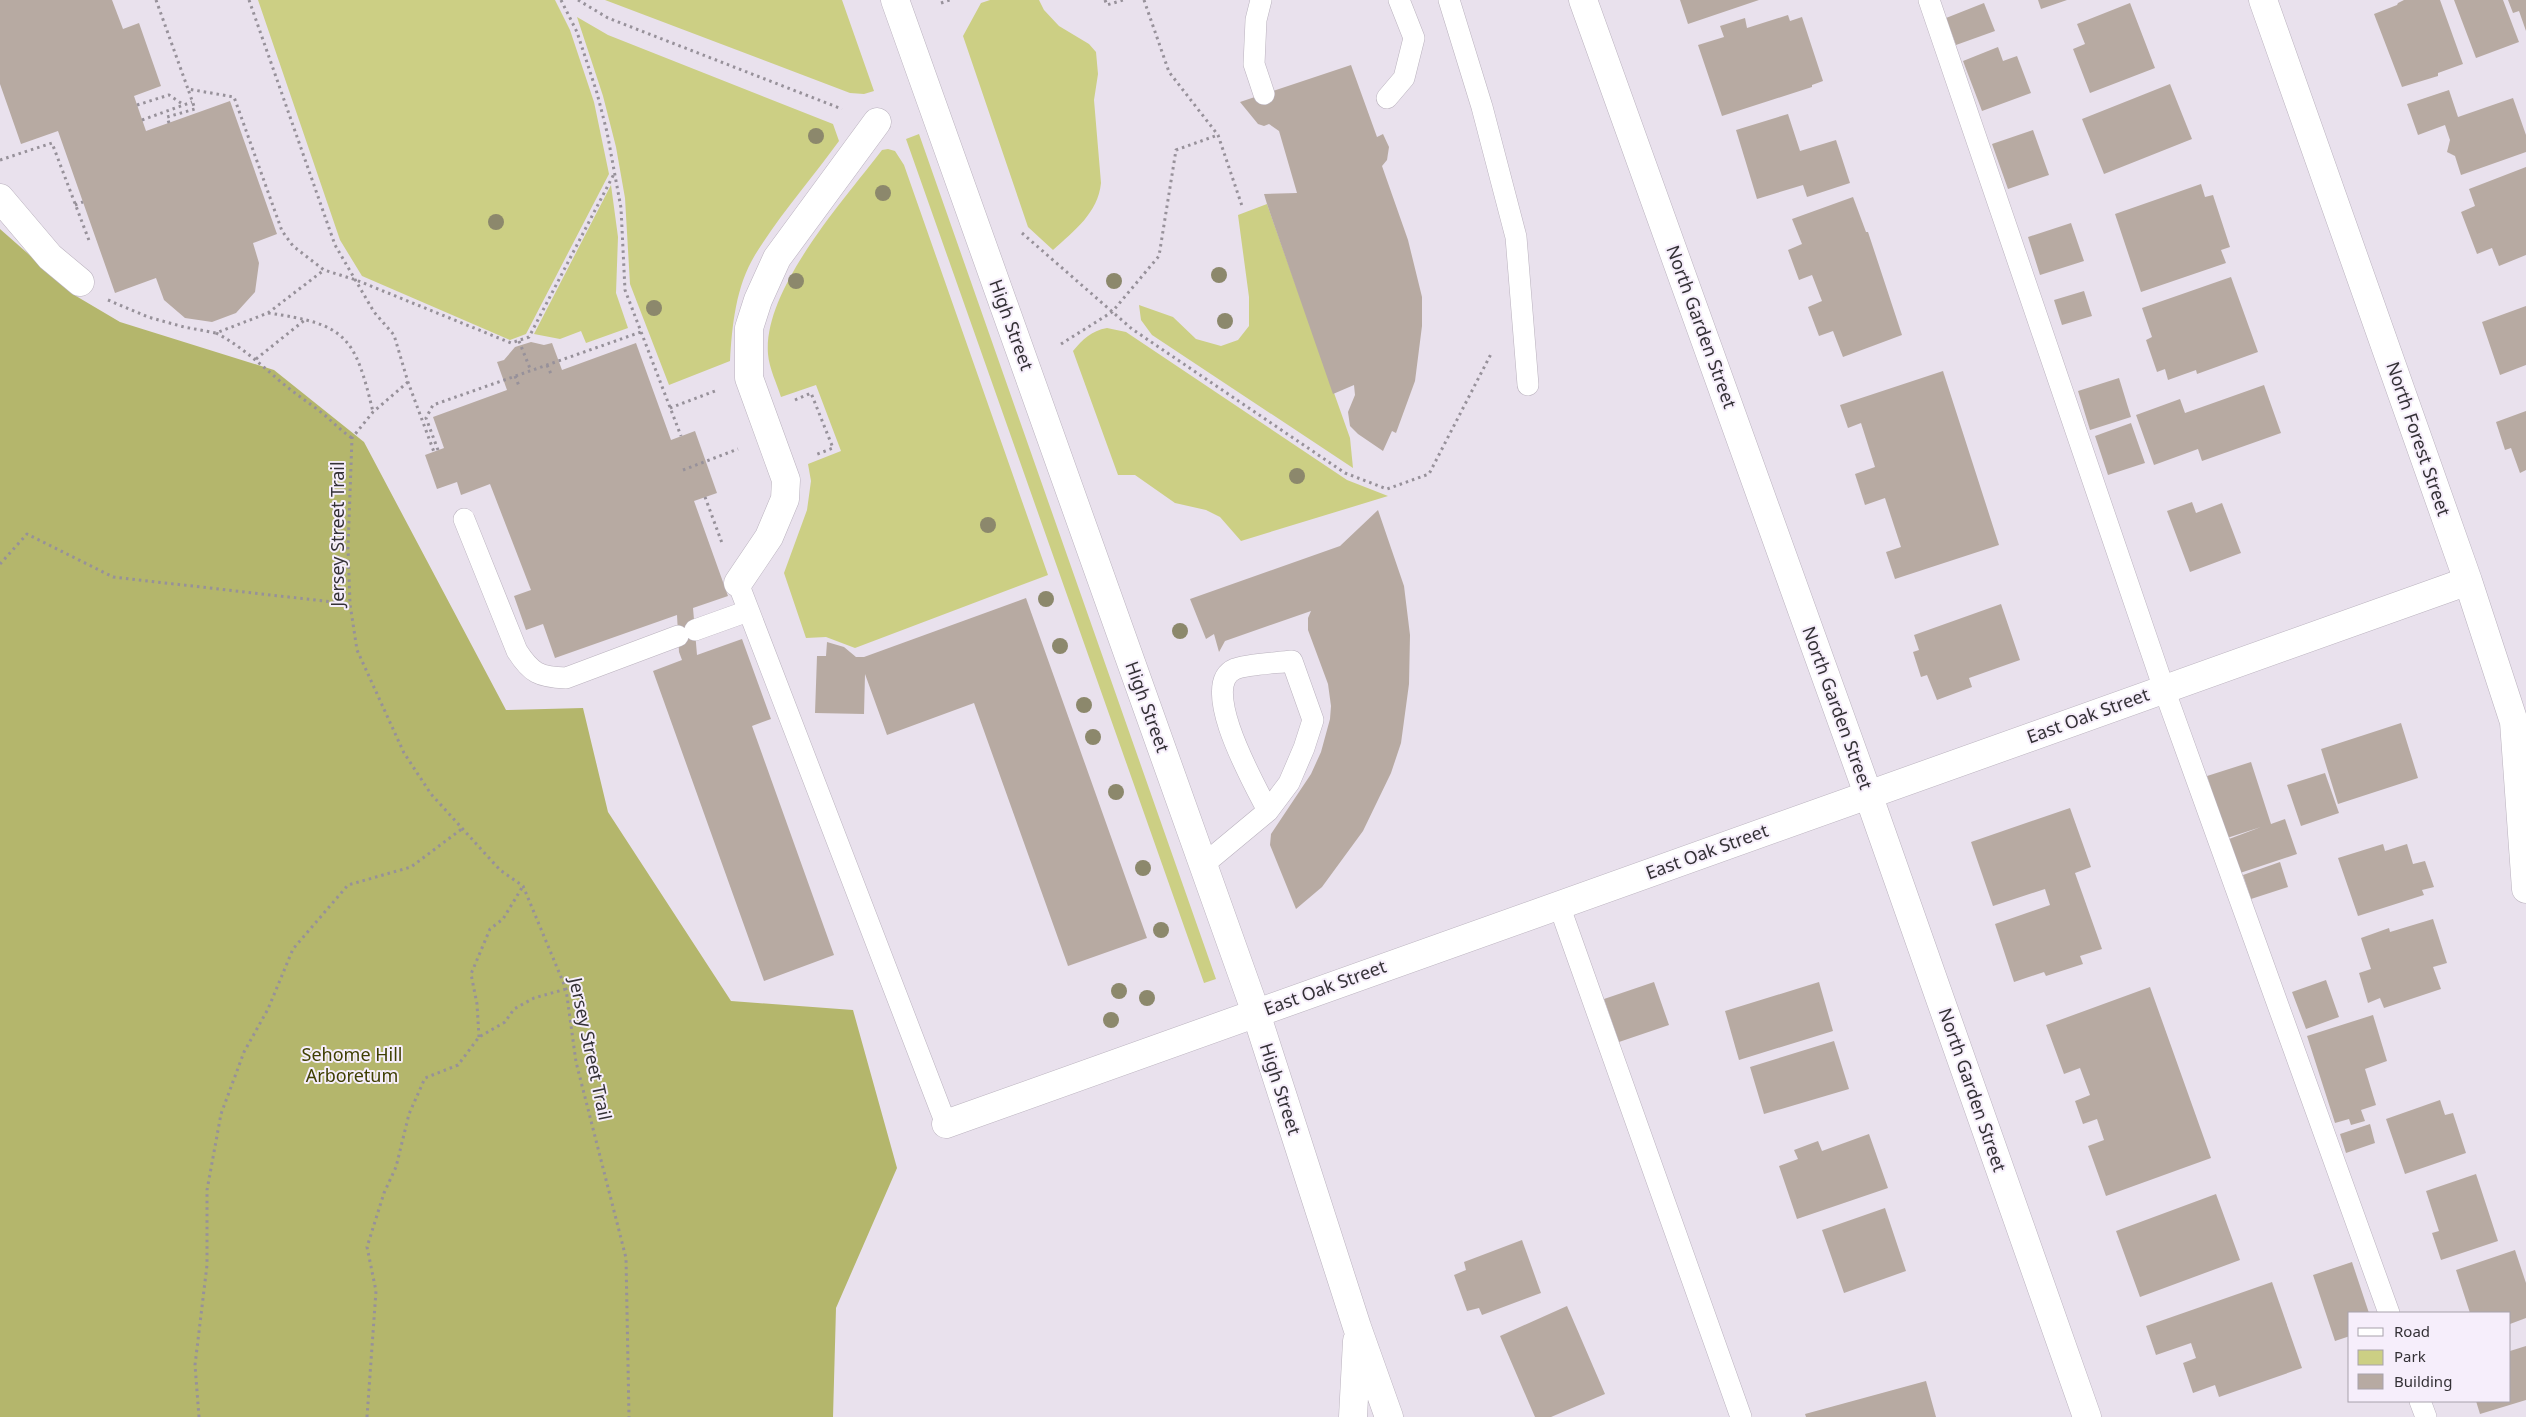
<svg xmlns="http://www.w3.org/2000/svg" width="2526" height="1417" viewBox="0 0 2526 1417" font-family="'Noto Sans',sans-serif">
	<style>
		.green { fill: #cccf84 }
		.forest { fill: #b4b66c }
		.building { fill: #b7aaa2 }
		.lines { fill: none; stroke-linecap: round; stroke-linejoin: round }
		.lane-casing { stroke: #bab2be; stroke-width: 22 }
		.street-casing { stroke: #bab2be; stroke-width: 29 }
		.secondary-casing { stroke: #bab2be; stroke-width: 29 }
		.path { stroke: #97919a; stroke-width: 3; stroke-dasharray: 2.5 4; stroke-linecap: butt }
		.lane { stroke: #fff; stroke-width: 21 }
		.street { stroke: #fff; stroke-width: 28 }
		.secondary { stroke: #fff; stroke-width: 28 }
		.tree { fill: #8c886c }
		.labels { text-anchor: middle; stroke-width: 4; stroke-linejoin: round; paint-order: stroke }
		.street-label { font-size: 18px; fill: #343136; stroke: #f6eefb }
		.park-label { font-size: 18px; fill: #3f3f02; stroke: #f6eefb }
	</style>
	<rect width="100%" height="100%" fill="#e9e1ed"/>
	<path class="green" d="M 258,0 L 555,0 L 570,30 L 594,102 L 609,174 L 526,334 L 510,340 L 362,276 L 340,240 Z
		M 605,0 L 842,0 L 874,91 L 864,94 L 850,93 Z
		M 990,0 L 1039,0 L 1044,10 L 1059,26 L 1089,44 L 1096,52 L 1098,74 L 1094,100 L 1101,183 C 1098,213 1074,231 1053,250 L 1028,227 L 963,36 L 981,3 Z
		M 577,17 L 608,35 L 833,124 L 839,141 C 813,177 778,217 755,255 C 736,286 732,325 730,361 L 669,385 L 630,284 L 625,198 L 616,147 L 603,96 Z
		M 919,134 L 1216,979 L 1204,983 L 906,139 Z
		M 888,149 L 895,151 L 904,165 L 1048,575 L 855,648 L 826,637 L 806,638 L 784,573 L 807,510 L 811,481 L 808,464 L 841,451 L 816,385 L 781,397 C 777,384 769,368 768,354 C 763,289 844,200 882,150 Z
		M 611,185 L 618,237 L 616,293 L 628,328 L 586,343 L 581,331 L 560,339 L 534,334 Z
		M 1267,204 L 1350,438 L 1353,468 L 1152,335 L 1141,320 L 1139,305 L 1173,317 L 1196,339 L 1221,346 L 1238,340 L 1249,326 L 1249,297 L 1238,215 Z
		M 1107,328 L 1126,332 L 1347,480 L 1388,496 L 1241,541 L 1220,517 L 1206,510 L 1175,503 L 1135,475 L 1118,475 L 1073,351 C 1083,339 1091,331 1107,328 Z"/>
	<path class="forest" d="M 0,229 L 76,296 L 120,322 L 274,370 L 364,442 L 506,710 L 583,708 L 608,812 L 731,1001 L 853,1010 L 897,1168 L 836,1308 L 833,1417 L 0,1417 Z"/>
	<path class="building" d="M 0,0 L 112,0 L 123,29 L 139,23 L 161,86 L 134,96 L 146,131 L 230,101 L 277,234 L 253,243 L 259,263 L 255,292 L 236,313 L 212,322 L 185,318 L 164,300 L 156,278 L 115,293 L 58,131 L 21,144 L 0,84 Z
		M 1680,0 L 1759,0 L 1688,24 Z
		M 2038,0 L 2067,0 L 2041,9 Z
		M 2404,0 L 2440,0 L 2463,64 L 2438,73 L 2438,76 L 2402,87 L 2374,14 L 2397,5 L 2398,3 Z
		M 2454,0 L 2503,0 L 2519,42 L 2476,58 Z
		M 2508,0 L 2526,0 L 2526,31 L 2519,11 L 2513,13 Z
		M 1984,3 L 1995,31 L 1956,45 L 1946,18 Z
		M 2130,3 L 2155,68 L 2090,93 L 2073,49 L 2085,44 L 2077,24 Z
		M 1788,15 L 1790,21 L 1802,17 L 1823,81 L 1812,85 L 1812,87 L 1722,116 L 1698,45 L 1724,37 L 1720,26 L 1745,18 L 1747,28 Z
		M 1998,47 L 2003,61 L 2017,56 L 2031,93 L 1982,111 L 1963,61 Z
		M 1351,65 L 1377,137 L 1383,134 L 1389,147 L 1387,160 L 1382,166 L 1408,240 L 1422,297 L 1422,326 L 1415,381 L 1396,433 L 1392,431 L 1383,451 L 1358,434 L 1350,426 L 1348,412 L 1355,395 L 1354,385 L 1333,394 L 1267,204 L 1264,194 L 1297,193 L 1279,131 L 1269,124 L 1264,126 L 1258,124 L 1240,102 Z
		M 2170,84 L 2192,139 L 2104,174 L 2082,119 Z
		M 2449,90 L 2458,117 L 2513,98 L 2526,135 L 2526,152 L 2461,175 L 2455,156 L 2447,152 L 2450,140 L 2445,125 L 2418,135 L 2407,104 Z
		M 1788,114 L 1800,151 L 1836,140 L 1850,183 L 1807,197 L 1803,185 L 1757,199 L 1736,130 Z
		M 2033,130 L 2049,175 L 2008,189 L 1992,144 Z
		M 2526,167 L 2526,255 L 2499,266 L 2492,248 L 2477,254 L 2461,212 L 2475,206 L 2469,189 Z
		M 2201,184 L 2205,197 L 2213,195 L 2230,247 L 2221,250 L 2226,263 L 2141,292 L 2115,214 Z
		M 1853,197 L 1866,232 L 1868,232 L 1902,335 L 1843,357 L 1833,331 L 1819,336 L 1808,307 L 1822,301 L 1812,275 L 1799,280 L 1788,250 L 1802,244 L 1792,219 Z
		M 2071,223 L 2084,261 L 2040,275 L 2028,237 Z
		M 2231,277 L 2258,352 L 2197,374 L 2196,370 L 2168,380 L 2165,369 L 2157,372 L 2146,340 L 2152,337 L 2142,308 Z
		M 2084,291 L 2092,316 L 2062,325 L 2054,300 Z
		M 2526,306 L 2526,365 L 2500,375 L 2482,322 Z
		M 531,342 L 544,345 L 552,343 L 562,370 L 636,343 L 671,440 L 695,431 L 717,493 L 694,501 L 728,596 L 693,608 L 697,655 L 742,639 L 771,719 L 752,726 L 834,955 L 764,981 L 653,671 L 682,660 L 679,652 L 677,615 L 555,658 L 543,624 L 526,630 L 514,596 L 531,590 L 490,484 L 461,495 L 457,482 L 437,489 L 425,455 L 444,448 L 433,417 L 507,390 L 497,362 L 504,360 L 515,347 Z
		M 1943,371 L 1999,545 L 1895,579 L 1886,552 L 1901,547 L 1885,498 L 1865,505 L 1855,474 L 1875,467 L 1861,423 L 1848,428 L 1840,405 Z
		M 2119,378 L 2131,417 L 2090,430 L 2078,391 Z
		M 2264,385 L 2281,433 L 2202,461 L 2198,449 L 2154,465 L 2136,415 L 2180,399 L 2185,413 Z
		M 2526,411 L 2526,470 L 2520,473 L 2511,448 L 2505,450 L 2496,422 Z
		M 2131,423 L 2145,463 L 2108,475 L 2095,436 Z
		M 2192,502 L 2196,513 L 2222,503 L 2241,553 L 2190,572 L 2167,511 Z
		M 1378,510 L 1404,586 L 1410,635 L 1409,684 L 1401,743 L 1391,773 L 1363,831 L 1322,887 L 1296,909 L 1270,845 L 1271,834 L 1311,774 L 1321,752 L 1330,719 L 1331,706 L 1328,684 L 1308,630 L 1308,618 L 1311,611 L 1225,641 L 1219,652 L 1214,634 L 1206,639 L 1190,599 L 1340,546 Z
		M 1026,598 L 1147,938 L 1068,966 L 974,703 L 887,735 L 865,674 L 864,714 L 815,713 L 817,656 L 826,656 L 827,642 L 844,647 L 856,657 L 864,657 Z
		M 2001,604 L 2020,660 L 1969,678 L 1972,687 L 1937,700 L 1927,675 L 1921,677 L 1913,652 L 1919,650 L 1914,635 Z
		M 2401,723 L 2418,778 L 2338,804 L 2321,749 Z
		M 2251,762 L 2271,824 L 2285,819 L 2297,854 L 2240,873 L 2229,839 L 2261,827 L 2227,838 L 2207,776 Z
		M 2325,773 L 2339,813 L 2301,826 L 2287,785 Z
		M 2070,808 L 2091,867 L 2075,873 L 2102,949 L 2080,956 L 2083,964 L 2046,976 L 2044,972 L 2014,982 L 1995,924 L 2050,905 L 2045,889 L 1993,906 L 1971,842 Z
		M 2383,844 L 2385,851 L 2407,844 L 2413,864 L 2425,861 L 2434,887 L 2422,890 L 2424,895 L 2358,916 L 2338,858 Z
		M 2280,862 L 2288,887 L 2251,899 L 2243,875 Z
		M 2433,919 L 2447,963 L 2433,967 L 2441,989 L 2384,1008 L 2380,998 L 2368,1003 L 2359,973 L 2371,969 L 2361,938 L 2389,928 L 2390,932 Z
		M 2326,980 L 2339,1017 L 2306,1029 L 2292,992 Z
		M 1654,982 L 1669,1025 L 1619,1042 L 1604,999 Z
		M 1819,982 L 1833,1031 L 1739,1060 L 1725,1011 Z
		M 2150,987 L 2211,1158 L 2106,1196 L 2088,1146 L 2104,1140 L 2097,1119 L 2083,1124 L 2075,1101 L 2090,1095 L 2080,1068 L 2064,1074 L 2046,1025 Z
		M 2373,1015 L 2387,1061 L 2365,1069 L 2376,1105 L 2361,1110 L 2365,1121 L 2351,1125 L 2349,1119 L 2335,1123 L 2307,1036 Z
		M 1834,1041 L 1849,1089 L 1764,1114 L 1750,1067 Z
		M 2440,1100 L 2445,1115 L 2453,1113 L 2466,1153 L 2405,1174 L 2386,1119 Z
		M 2370,1124 L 2375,1143 L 2346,1153 L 2340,1134 Z
		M 1869,1134 L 1888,1188 L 1797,1219 L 1779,1166 L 1798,1159 L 1794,1150 L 1818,1141 L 1822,1151 Z
		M 2476,1174 L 2498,1241 L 2441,1260 L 2432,1233 L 2439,1231 L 2426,1191 Z
		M 2216,1194 L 2240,1260 L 2140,1297 L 2116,1231 Z
		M 1885,1208 L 1906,1271 L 1844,1293 L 1822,1230 Z
		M 1522,1240 L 1541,1293 L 1482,1315 L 1479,1308 L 1467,1311 L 1454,1275 L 1466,1270 L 1464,1262 Z
		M 2515,1250 L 2526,1283 L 2526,1318 L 2510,1324 L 2510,1313 L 2470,1313 L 2456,1270 Z
		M 2352,1262 L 2369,1313 L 2350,1313 L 2350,1336 L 2335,1341 L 2313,1275 Z
		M 2272,1282 L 2302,1368 L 2219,1397 L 2215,1385 L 2193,1393 L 2183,1363 L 2196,1358 L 2191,1343 L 2156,1355 L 2146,1326 Z
		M 1567,1306 L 1605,1394 L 1551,1417 L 1535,1417 L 1500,1336 Z
		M 2526,1346 L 2526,1400 L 2480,1414 L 2476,1401 L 2510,1401 L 2510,1351 Z
		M 1926,1381 L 1936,1417 L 1806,1417 L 1805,1414 Z"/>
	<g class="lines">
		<g class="lane-casing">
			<path id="lane" d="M 1261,0 L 1256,20 L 1254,64 L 1264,94
				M 1449,0 L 1482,107 L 1516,237 L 1528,385
				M 1929,0 L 2164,689 L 2389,1313
				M 1387,98 L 1404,78 L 1414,38 L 1399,0
				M 464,519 L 517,651 C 531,673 539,677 566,678 L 678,636
				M 738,583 L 946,1124
				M 695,630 L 748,611
				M 1203,865 L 1268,811 L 1289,783 L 1304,748 L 1313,720 L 1292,661 C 1277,663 1247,664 1235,669 C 1197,685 1256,787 1268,811
				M 1559,905 L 1741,1417
				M 2420,1401 L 2426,1417"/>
		</g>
		<g class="street-casing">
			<path id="street" d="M 895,0 L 1256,1013 L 1357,1327 L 1389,1417
				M 2263,0 L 2468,581 L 2514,722 L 2526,889
				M 0,198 L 50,257 L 80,282
				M 738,583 L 769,537 L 785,499 L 786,480 L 749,378 L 749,328 L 758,300 L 777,258 L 877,122
				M 946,1124 L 2468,581
				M 1353,1417 L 1357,1341"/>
		</g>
		<g class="secondary-casing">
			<path id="secondary" d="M 1583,0 L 1868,794 L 2087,1417"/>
		</g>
		<path class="path" d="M 156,0 L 188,89 L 234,97 L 282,231 L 293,246 L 324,270 L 356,280 L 511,343 L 529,337 L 615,172
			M 249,0 L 335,245 L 374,312 L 394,335 L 408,382 L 434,452
			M 561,0 L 577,32 L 597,93 L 607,132 L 621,208 L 625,290 L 681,436
			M 578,0 L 608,18 L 842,109
			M 1105,0 L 1107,5 L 1123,0
			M 1144,0 L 1169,72 L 1218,135 L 1242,206
			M 941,3 L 950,0
			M 137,105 L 169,95 L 184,105
			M 142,120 L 192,102
			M 169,123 L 167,117 L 195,109 L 188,89
			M 0,160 L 52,143 L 90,243
			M 75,205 L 83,202
			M 1022,233 L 1132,329 L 1345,473 L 1387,489 L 1429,474 L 1492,352
			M 108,300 L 148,317 L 184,327 L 216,333 L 268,313 L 324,270
			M 268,313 C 346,324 355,336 373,412
			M 216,333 C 241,346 260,364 281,382 C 294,393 308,402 322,413 C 332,421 340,430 352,438
			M 519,341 L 531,371
			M 1061,344 L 1112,312 L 1159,256 L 1176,150 L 1218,135
			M 256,359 L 306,319
			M 547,365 L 551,374
			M 515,376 L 519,386
			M 408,382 L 373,412 L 352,438 L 348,548 L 350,604 L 357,650 L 404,753 L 431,794 L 500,870 L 523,886 L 566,989 L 576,1062 L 626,1258 L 629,1417
			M 795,400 L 811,393 L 833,448 L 815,455
			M 670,408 L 715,391
			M 438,450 L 426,418 L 433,405 L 641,332
			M 683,470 L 738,449
			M 705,497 L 722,543
			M 0,564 L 27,534 L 113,577 L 350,604
			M 479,1037 L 477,1004 L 471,974 L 490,929 L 503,919 L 523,886
			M 199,1417 L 195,1365 L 207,1265 L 207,1190 L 221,1114 L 244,1052 L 268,1009 L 293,949 L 348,885 L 411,867 L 463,828
			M 367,1417 L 376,1291 L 367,1247 L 384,1193 L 396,1167 L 409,1114 L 425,1078 L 458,1065 L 479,1037 L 505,1022 L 514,1009 L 534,998 L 566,989"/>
		<use href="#lane" class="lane"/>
		<use href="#street" class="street"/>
		<use href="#secondary" class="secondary"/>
	</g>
	<g class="tree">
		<circle cx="816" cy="136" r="8"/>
		<circle cx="883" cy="193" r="8"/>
		<circle cx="496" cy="222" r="8"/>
		<circle cx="1219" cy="275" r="8"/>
		<circle cx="796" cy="281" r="8"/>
		<circle cx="1114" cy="281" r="8"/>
		<circle cx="654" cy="308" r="8"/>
		<circle cx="1225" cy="321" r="8"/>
		<circle cx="1297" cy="476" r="8"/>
		<circle cx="988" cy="525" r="8"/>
		<circle cx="1046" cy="599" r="8"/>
		<circle cx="1180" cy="631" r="8"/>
		<circle cx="1060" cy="646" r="8"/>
		<circle cx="1084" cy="705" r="8"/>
		<circle cx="1093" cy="737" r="8"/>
		<circle cx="1116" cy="792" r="8"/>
		<circle cx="1143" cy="868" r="8"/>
		<circle cx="1161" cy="930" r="8"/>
		<circle cx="1119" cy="991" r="8"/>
		<circle cx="1147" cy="998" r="8"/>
		<circle cx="1111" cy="1020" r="8"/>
	</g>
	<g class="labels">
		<g class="street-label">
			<text transform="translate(1011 325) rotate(70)" y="6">High Street</text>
			<text transform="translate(1701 327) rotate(70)" y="6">North Garden Street</text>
			<text transform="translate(2418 439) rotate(71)" y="6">North Forest Street</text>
			<text transform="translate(338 534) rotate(-90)" y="6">Jersey Street Trail</text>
			<text transform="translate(1147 707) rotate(70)" y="6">High Street</text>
			<text transform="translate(1837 708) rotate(70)" y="6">North Garden Street</text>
			<text transform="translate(2088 716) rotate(-20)" y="6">East Oak Street</text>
			<text transform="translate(1707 852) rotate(-20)" y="6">East Oak Street</text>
			<text transform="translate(1325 988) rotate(-20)" y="6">East Oak Street</text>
			<text transform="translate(590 1049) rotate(78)" y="6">Jersey Street Trail</text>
			<text transform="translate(1280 1089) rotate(72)" y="6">High Street</text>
			<text transform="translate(1972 1090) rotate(71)" y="6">North Garden Street</text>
		</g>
		<g class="park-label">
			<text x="352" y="1061">Sehome Hill<tspan x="352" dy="21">Arboretum</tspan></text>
		</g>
	</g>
	<rect x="2348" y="1312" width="162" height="90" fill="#f6eefb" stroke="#a8a2ac"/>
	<rect x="2358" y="1328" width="25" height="8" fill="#ffffff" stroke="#a8a2ac"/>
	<text x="2394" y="1337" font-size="15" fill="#343136">Road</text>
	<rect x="2358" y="1350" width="25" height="15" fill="#cccf84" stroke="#a8a2ac"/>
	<text x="2394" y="1362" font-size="15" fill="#343136">Park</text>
	<rect x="2358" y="1374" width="25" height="15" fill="#b7aaa2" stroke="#a8a2ac"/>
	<text x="2394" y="1387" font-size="15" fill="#343136">Building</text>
</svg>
